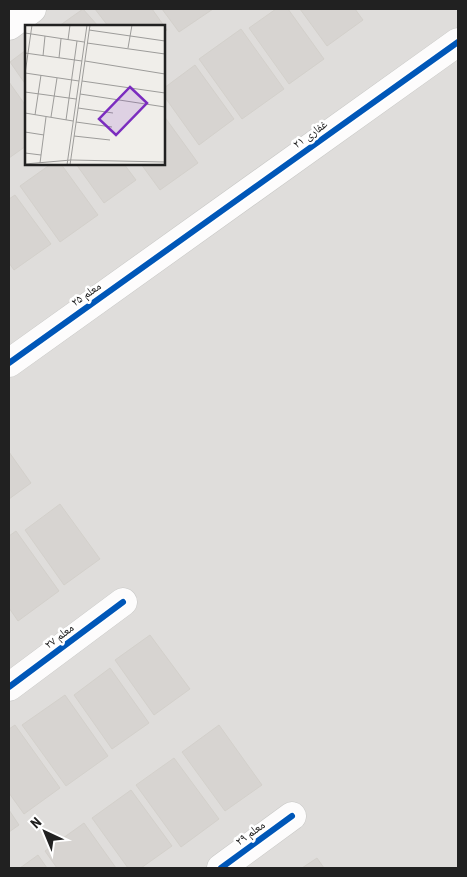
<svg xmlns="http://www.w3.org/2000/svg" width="467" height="877" viewBox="0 0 467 877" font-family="'Roboto Condensed','Noto Naskh Arabic',sans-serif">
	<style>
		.residential { fill: #dfdddb; fill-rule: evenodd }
		.building { fill: #d7d4d1; stroke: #d3d0cb }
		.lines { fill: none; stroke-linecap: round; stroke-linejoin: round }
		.minor-casing { stroke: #c8c8c6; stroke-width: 29 }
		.minor { stroke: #fdfcfc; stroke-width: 28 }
		.cycleway-casing { stroke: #fff; stroke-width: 9 }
		.cycleway { stroke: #0057b8; stroke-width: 6 }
		.labels { text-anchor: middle; stroke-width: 5; stroke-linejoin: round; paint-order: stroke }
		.street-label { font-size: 12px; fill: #212121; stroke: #fff }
		.inset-road { fill: none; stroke: #9d9c9a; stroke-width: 1 }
		.view { fill: #7b2cbf; fill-opacity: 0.15; stroke: #7b2cbf; stroke-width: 2.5 }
		.inset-edge { fill: none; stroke: #212121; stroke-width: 2.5 }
	</style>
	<rect width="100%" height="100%" fill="#f0eeea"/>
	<path class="residential" d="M 9,9 L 458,9 L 458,868 L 9,868 ZM 26,26 L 164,26 L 164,164 L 26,164 Z"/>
	<path class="building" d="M 83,9 L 98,26 L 59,26 Z
		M 95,9 L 152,9 L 167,30 L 164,33 L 164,26 L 108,26 Z
		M 162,9 L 213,9 L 179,32 Z
		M 276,9 L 288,9 L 324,59 L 289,84 L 249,28 Z
		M 300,9 L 355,9 L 363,20 L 327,46 Z
		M 241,29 L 284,89 L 242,119 L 199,59 Z
		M 26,50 L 26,85 L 10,62 Z
		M 195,65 L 234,119 L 199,145 L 164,96 L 164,88 Z
		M 9,82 L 26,106 L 26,146 L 9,158 Z
		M 164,116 L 198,163 L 160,190 L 141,164 L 164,164 Z
		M 51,164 L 61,164 L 98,215 L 60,242 L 20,186 Z
		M 76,164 L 124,164 L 136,180 L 104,203 Z
		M 15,195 L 51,244 L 14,270 L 9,263 L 9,199 Z
		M 9,452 L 31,483 L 9,499 Z
		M 60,504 L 100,559 L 64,585 L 25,530 Z
		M 16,531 L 59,591 L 18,621 L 9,608 L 9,536 Z
		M 150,635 L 190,689 L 154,715 L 115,660 Z
		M 110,668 L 149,723 L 112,749 L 74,695 Z
		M 65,695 L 108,756 L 66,786 L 22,725 Z
		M 15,725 L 60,788 L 24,814 L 9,793 L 9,729 Z
		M 219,725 L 262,785 L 225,811 L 182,752 Z
		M 174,758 L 219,819 L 181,847 L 136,785 Z
		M 131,790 L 172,846 L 141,868 L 128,868 L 92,818 Z
		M 9,810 L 19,825 L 9,832 Z
		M 84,823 L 116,868 L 57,868 L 45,851 Z
		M 38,855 L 47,868 L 20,868 Z
		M 317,858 L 324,868 L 302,868 Z"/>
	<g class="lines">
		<g class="minor-casing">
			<path id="minor" d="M 9,26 L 32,9
				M 9,363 L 458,42
				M 9,687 L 123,602
				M 221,868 L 292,816"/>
		</g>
		<use href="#minor" class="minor"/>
		<g class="cycleway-casing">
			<path id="cycleway" d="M 9,363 L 458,42
				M 9,687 L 123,602
				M 221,868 L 292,816"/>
		</g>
		<use href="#cycleway" class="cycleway"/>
	</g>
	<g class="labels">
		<g class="street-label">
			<text transform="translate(310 134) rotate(-36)" y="4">غفاری ۲۱</text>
			<text transform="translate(86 294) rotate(-35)" y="4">معلم ۲۵</text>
			<text transform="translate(59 636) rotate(-37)" y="4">معلم ۲۷</text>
			<text transform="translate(250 833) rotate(-36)" y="4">معلم ۲۹</text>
		</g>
	</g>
	<g transform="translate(25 25)">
		<rect width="140" height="140" fill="#f0eeea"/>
		<path class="inset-road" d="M 64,5 L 140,16M 0,8 L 59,17M 43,15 L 45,0M 62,18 L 140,29M 103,23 L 107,0M 0,28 L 57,36M 18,31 L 20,11M 34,33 L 36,14M 60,36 L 140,49M 0,48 L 54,56M 0,49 L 7,0M 57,56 L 140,68M 0,67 L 51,74M 55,69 L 140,82M 53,83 L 88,88M 0,88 L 48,96M 10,90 L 16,50M 26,92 L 32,53M 41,95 L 52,16M 51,97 L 87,102M 0,107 L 19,110M 49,111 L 85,115M 0,128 L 16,130M 15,138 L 21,92M 0,139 L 46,135 L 140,137M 26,140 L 114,140M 42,140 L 62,0M 45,140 L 65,0"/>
		<path class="view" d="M 105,62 L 122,78 L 91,110 L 74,94 Z"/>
		<rect width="140" height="140" class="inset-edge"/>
	</g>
	<rect width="467" height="877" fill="none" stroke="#212121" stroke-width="20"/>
	<g transform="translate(45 832) rotate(316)" stroke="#ffffff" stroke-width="4" paint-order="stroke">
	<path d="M0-4L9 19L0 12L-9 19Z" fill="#212121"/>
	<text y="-8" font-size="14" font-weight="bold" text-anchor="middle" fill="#212121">N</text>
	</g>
</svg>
